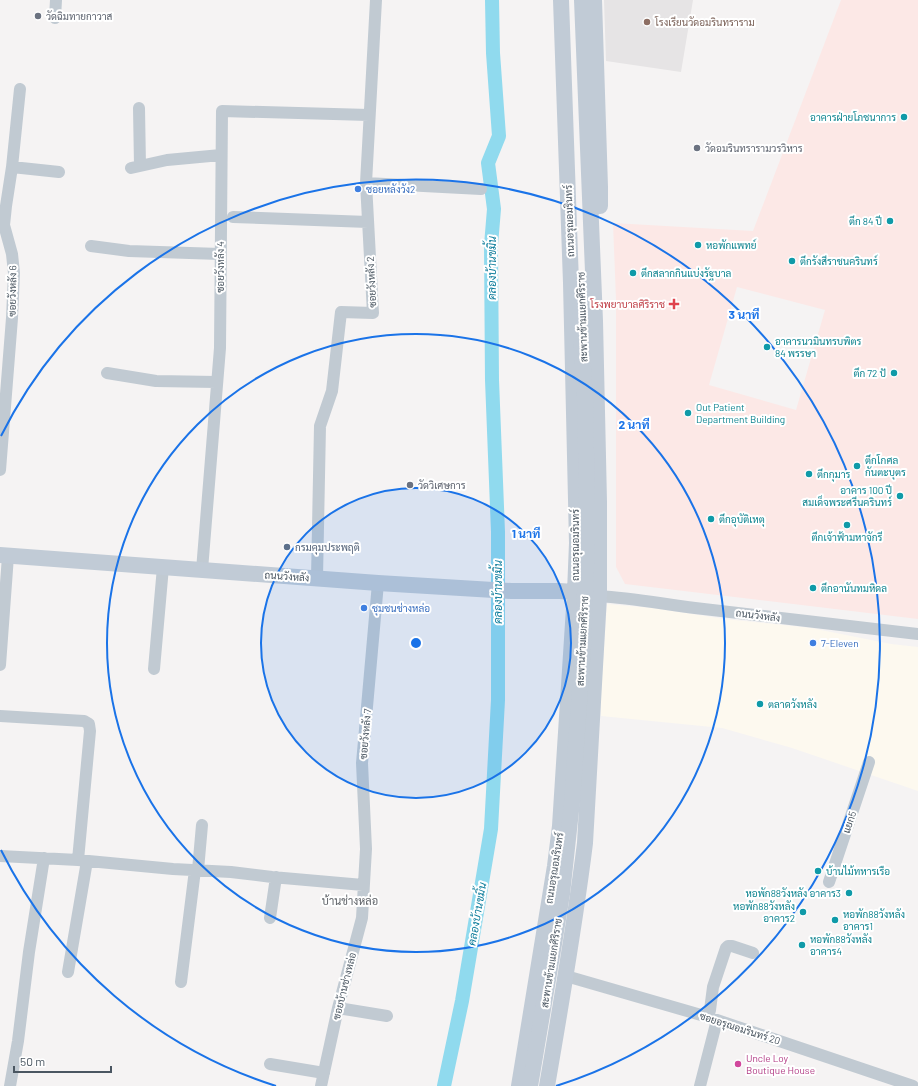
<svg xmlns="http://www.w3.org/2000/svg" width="918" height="1086" viewBox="0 0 918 1086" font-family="Barlow,Sarabun,sans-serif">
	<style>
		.commercial { fill: #fdf9ef }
		.education { fill: #e6e4e5 }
		.medical { fill: #fce8e6; fill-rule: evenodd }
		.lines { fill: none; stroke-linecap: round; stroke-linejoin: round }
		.canal { stroke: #90daee; stroke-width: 14 }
		.minor { stroke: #c1cad2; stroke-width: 12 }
		.secondary { stroke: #c1cbd6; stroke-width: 16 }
		.secondary-bridge { stroke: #c1cbd6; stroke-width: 16 }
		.ring { fill: none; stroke: #1a73e8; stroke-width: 2 }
		.worship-dot { fill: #6b7280; stroke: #fff; stroke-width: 1.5 }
		.education-dot { fill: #8d6e63; stroke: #fff; stroke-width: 1.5 }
		.culture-dot { fill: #0f9aa8; stroke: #fff; stroke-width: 1.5 }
		.shop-dot { fill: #3f7fe0; stroke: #fff; stroke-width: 1.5 }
		.health-dot { fill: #e0444e; stroke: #fff; stroke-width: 1.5 }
		.service-dot { fill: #5c6f8a; stroke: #fff; stroke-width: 1.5 }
		.hotel-dot { fill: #d1479c; stroke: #fff; stroke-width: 1.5 }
		.labels { text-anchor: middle; stroke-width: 4; stroke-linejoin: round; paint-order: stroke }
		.worship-label { font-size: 10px; fill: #5b616d; stroke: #fff; text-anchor: start }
		.education-label { font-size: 10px; fill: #785e54; stroke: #fff; text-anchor: start }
		.culture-label { font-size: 10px; fill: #0d838f; stroke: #fff; text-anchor: start }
		.shop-label { font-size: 10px; fill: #366cbe; stroke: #fff; text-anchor: start }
		.street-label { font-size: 10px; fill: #4a5661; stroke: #fff }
		.health-label { font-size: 10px; fill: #be3a42; stroke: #fff; text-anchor: end }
		.service-label { font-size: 10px; fill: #4e5e75; stroke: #fff; text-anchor: start }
		.hotel-label { font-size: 10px; fill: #b23c85; stroke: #fff; text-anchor: start }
		.water-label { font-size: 11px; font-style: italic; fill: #0c7c9b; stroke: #fff }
		.neighbourhood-label { font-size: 11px; fill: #5f6368; stroke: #fff }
		.centre { fill: #1a73e8; stroke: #fff; stroke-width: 2 }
		.ring-label { font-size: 12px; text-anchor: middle; font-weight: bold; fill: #1a73e8; stroke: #fff; stroke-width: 4; stroke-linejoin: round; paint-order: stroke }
	</style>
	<rect width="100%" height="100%" fill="#f5f3f3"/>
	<path class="commercial" d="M 607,604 L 652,608 L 725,619 L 811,628 L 891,644 L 918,647 L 918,791 L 792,748 L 722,728 L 601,716 L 601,692 Z"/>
	<path class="education" d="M 604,0 L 693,0 L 681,72 L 606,61 Z"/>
	<path class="medical" d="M 841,0 L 918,0 L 918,619 L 625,584 L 616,567 L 616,299 L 613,223 L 753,231 ZM 737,287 L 825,310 L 796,410 L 709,385 Z"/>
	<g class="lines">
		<path class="canal" d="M 444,1086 L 462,1001 L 491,829 L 498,700 L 498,532 L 492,380 L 491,245 L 494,209 L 488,163 L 499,136 L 493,53 L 492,0"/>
		<path class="minor" d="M 55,18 L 56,0
			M 139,108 L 140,166
			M 12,167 L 59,172
			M 131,168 L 167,160 L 221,155
			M 366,183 L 481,189
			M 233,217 L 368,222
			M 91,246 L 129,251 L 220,254
			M 107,373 L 156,381 L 216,382
			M 0,470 L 12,318 L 14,273 L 12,254 L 4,225 L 6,206 L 12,167 L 20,89
			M 202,570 L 220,348 L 222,111 L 369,115
			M 317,578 L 320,426 L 332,391 L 341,312 L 373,313 L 366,183 L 376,0
			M 599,596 C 631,598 663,604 695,608 C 769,616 844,626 918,634
			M 0,665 L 8,556
			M 154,669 L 163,567
			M 0,716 L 84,721 L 89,724 L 90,731 L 78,860
			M 0,856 L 78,860 L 173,869 L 231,872 L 272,877 L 363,885
			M 198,870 L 202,825
			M 829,882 L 869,762
			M 270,918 L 276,877
			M 68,972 L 87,861
			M 566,976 L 708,1017 L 913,1086
			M 181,982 L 195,870
			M 338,1008 L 387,1016
			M 708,1017 L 710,1010 L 713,987 L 726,948 L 728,946 L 732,946 L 753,953
			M 270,1064 L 324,1073
			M 10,1086 L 18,1041 L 29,952 L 44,858
			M 321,1086 L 338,1008 L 362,918 L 366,849 L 362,763 L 378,583
			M 700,1086 L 717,1020"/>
		<path class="secondary" d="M 594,0 L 600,187 L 600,206
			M 0,555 L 378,583 L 511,591 L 560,591 L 585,593
			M 519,1086 L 555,866 L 560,826 L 575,592 L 577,543 L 571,283 L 561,0
			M 547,1086 C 561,1005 575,924 585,843 L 599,596 L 599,502 L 595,321 L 582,0"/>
		<path class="secondary-bridge" d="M 530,1086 L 554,944 L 562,894 L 572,802 L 583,648 L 587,536 L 587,505 L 585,400 L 581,336 L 580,283"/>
	</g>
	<circle cx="416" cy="643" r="155" fill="#1a73e8" fill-opacity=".12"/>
	<g class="ring">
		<circle cx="416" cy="643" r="155"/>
		<circle cx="416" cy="643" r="309"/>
		<path d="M276 1086A464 464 0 0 1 1 850M1 436A464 464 0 1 1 556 1086"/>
	</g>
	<g class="worship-dot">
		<circle cx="38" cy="16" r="4"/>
		<circle cx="697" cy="148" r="4"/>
		<circle cx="410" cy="485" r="4"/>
	</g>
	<circle class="education-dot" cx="647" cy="22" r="4"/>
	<g class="culture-dot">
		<circle cx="904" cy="117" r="4"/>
		<circle cx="890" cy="221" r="4"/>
		<circle cx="698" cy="245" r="4"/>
		<circle cx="792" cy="261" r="4"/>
		<circle cx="633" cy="273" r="4"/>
		<circle cx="767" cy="347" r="4"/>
		<circle cx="894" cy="373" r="4"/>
		<circle cx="688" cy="413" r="4"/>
		<circle cx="857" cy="466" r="4"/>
		<circle cx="809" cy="474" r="4"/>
		<circle cx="900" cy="496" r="4"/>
		<circle cx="711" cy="519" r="4"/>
		<circle cx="847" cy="525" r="4"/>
		<circle cx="813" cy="588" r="4"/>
		<circle cx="760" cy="704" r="4"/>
		<circle cx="818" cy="871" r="4"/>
		<circle cx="849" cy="893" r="4"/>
		<circle cx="803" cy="912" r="4"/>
		<circle cx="835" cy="920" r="4"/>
		<circle cx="802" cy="945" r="4"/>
	</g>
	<g class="shop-dot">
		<circle cx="358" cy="189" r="4"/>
		<circle cx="364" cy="608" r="4"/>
		<circle cx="813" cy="643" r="4"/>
	</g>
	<path class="health-dot" d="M672 298h4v4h4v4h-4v4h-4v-4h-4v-4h4z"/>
	<circle class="service-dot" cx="287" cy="547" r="4"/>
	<circle class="hotel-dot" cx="738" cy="1064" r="4"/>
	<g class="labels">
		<g class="worship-label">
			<text x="46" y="20">วัดฉิมทายกาวาส</text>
			<text x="705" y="152">วัดอมรินทรารามวรวิหาร</text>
			<text x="418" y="489">วัดวิเศษการ</text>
		</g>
		<g class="education-label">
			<text x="655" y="26">โรงเรียนวัดอมรินทราราม</text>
		</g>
		<g class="culture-label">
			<text x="896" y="121" text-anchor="end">อาคารฝ่ายโภชนาการ</text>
			<text x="882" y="225" text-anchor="end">ตึก 84 ปี</text>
			<text x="706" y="249">หอพักแพทย์</text>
			<text x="800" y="265">ตึกรังสีราชนครินทร์</text>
			<text x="641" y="277">ตึกสลากกินแบ่งรัฐบาล</text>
			<text x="775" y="345">อาคารนวมินทรบพิตร<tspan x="775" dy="12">84 พรรษา</tspan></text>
			<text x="886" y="377" text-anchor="end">ตึก 72 ปั</text>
			<text x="696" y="411">Out Patient<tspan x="696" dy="12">Department Building</tspan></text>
			<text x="865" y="464">ตึกโกศล<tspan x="865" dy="12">กันตะบุตร</tspan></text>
			<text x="817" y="478">ตึกกุมาร</text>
			<text x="892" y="494" text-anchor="end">อาคาร 100 ปี<tspan x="892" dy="12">สมเด็จพระศรีนครินทร์</tspan></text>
			<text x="719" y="523">ตึกอุบัติเหตุ</text>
			<text x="847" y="541" text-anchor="middle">ตึกเจ้าฟ้ามหาจักรี</text>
			<text x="821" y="592">ตึกอานันทมหิดล</text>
			<text x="768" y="708">ตลาดวังหลัง</text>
			<text x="826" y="875">บ้านไม้ทหารเรือ</text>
			<text x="841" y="897" text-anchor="end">หอพัก88วังหลัง อาคาร3</text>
			<text x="795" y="910" text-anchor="end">หอพัก88วังหลัง<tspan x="795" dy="12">อาคาร2</tspan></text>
			<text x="843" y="918">หอพัก88วังหลัง<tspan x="843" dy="12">อาคาร1</tspan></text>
			<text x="810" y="943">หอพัก88วังหลัง<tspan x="810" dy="12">อาคาร4</tspan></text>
		</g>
		<g class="shop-label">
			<text x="366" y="193">ซอยหลังวัง2</text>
			<text x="372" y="612">ชุมชนช่างหล่อ</text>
			<text x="821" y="647">7-Eleven</text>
		</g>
		<g class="street-label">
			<text transform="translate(569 221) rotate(-92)" y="4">ถนนอรุณอมรินทร์</text>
			<text transform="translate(220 267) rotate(-90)" y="4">ซอยวังหลัง 4</text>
			<text transform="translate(371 282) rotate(-93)" y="4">ซอยวังหลัง 2</text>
			<text transform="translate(12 291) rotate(-89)" y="4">ซอยวังหลัง 6</text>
			<text transform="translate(582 317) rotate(-92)" y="4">สะพานข้ามแยกศิริราช</text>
			<text transform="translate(575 545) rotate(-90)" y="4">ถนนอรุณอมรินทร์</text>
			<text transform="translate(287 576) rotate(4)" y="4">ถนนวังหลัง</text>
			<text transform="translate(758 615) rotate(7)" y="4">ถนนวังหลัง</text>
			<text transform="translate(582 641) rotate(-87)" y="4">สะพานข้ามแยกศิริราช</text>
			<text transform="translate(365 734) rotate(-85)" y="4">ซอยวังหลัง 7</text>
			<text transform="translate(849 822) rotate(-71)" y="4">แยก5</text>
			<text transform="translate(554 868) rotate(-81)" y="4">ถนนอรุณอมรินทร์</text>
			<text transform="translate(551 963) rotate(-81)" y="4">สะพานข้ามแยกศิริราช</text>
			<text transform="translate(344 986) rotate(-76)" y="4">ซอยบ้านช่างหล่อ</text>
			<text transform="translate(740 1028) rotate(18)" y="4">ซอยอรุณอมรินทร์ 20</text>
		</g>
		<g class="health-label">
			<text x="665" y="308">โรงพยาบาลศิริราช</text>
		</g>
		<g class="service-label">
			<text x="295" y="551">กรมคุมประพฤติ</text>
		</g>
		<g class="hotel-label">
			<text x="746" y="1062">Uncle Loy<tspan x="746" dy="12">Boutique House</tspan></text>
		</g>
		<g class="water-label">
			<text transform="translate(492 268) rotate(-90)" y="4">คลองบ้านขมิ้น</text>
			<text transform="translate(498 592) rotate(-90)" y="4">คลองบ้านขมิ้น</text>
			<text transform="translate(477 914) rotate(-80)" y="4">คลองบ้านขมิ้น</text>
		</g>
		<g class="neighbourhood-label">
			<text x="350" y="905">บ้านช่างหล่อ</text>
		</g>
	</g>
	<circle cx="416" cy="643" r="6" class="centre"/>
	<g class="ring-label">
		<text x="744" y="319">3 นาที</text>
		<text x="634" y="429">2 นาที</text>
		<text x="526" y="538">1 นาที</text>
	</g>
	<path d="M14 1066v6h97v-6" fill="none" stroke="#4a5661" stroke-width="2"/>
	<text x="20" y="1066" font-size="12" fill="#4a5661" stroke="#ffffff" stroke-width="3" paint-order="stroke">50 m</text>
</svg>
